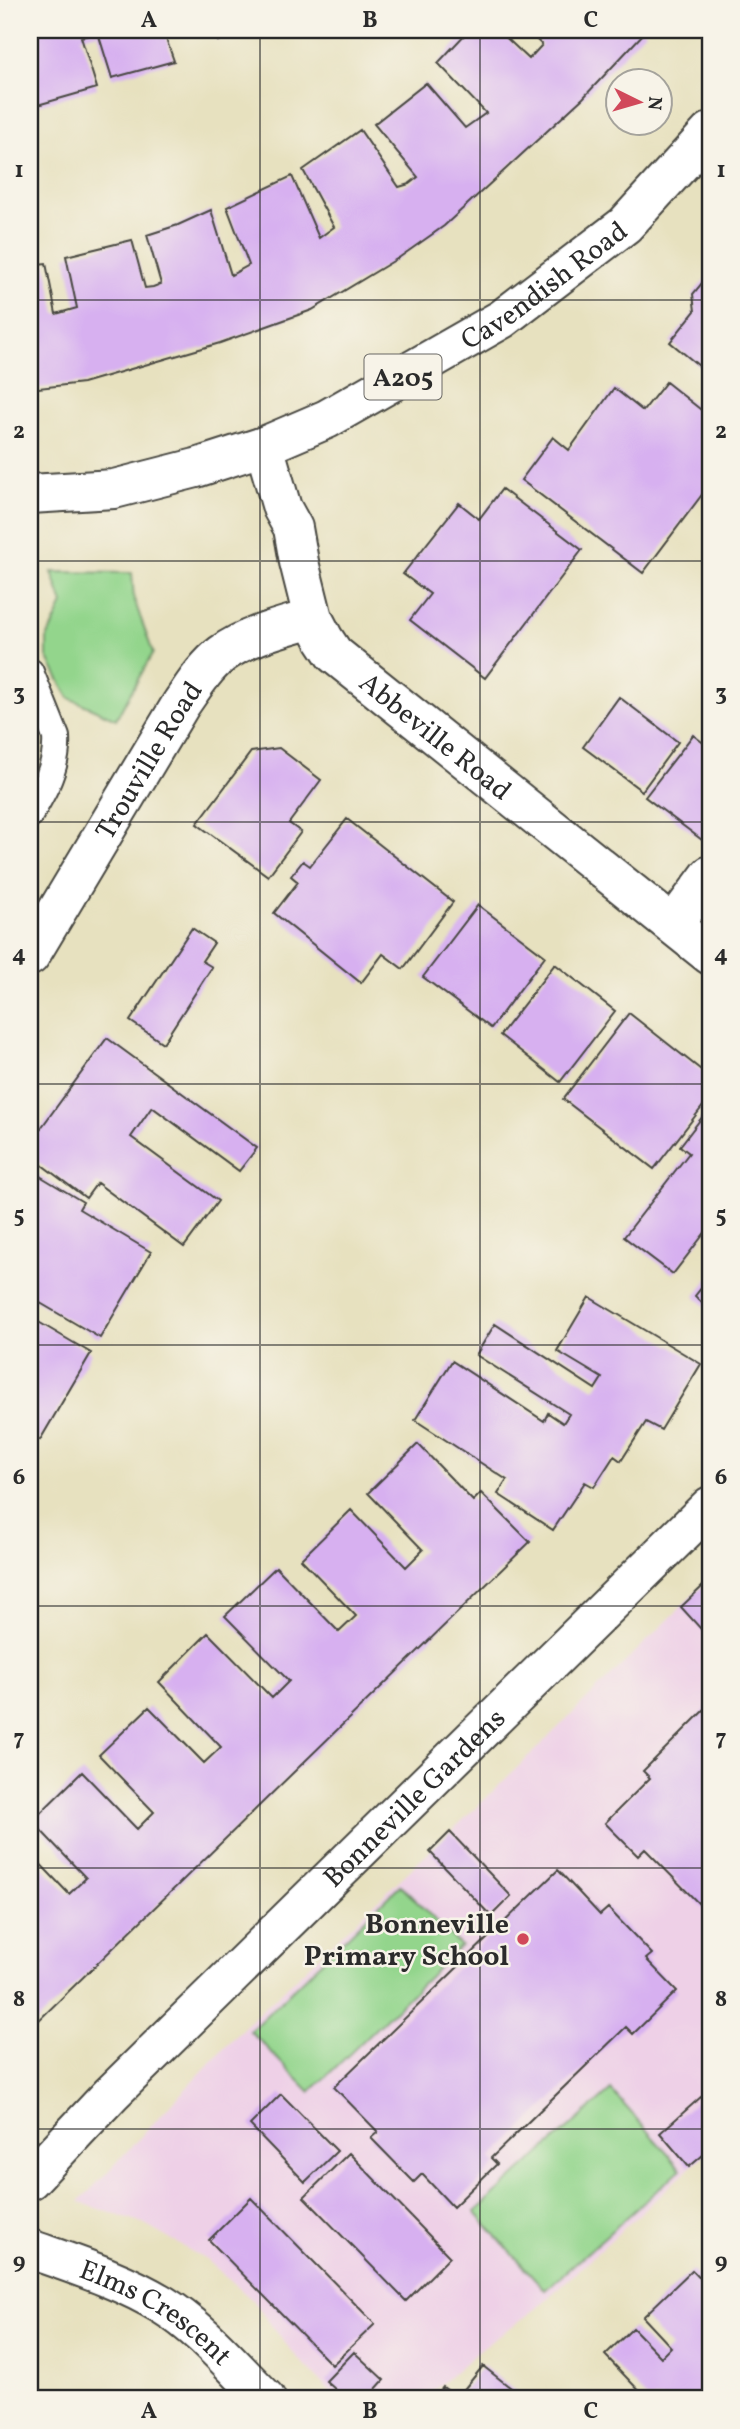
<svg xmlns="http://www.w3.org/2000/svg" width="740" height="2429" viewBox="0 0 740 2429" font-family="Vollkorn,serif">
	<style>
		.built { fill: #eed0e7 }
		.green { fill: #93d58c; stroke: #5f805c; stroke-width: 2 }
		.building { fill: #d7b0f0 }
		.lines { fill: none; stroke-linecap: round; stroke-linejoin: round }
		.service-casing { stroke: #474641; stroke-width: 30 }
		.minor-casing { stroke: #474641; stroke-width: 42 }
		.tertiary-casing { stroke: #474641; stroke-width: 42 }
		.trunk-casing { stroke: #474641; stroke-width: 42 }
		.service { stroke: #fff; stroke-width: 26 }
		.minor { stroke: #fff; stroke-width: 38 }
		.tertiary { stroke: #fff; stroke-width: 38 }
		.trunk { stroke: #fff; stroke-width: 38 }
		.grid { fill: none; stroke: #2b2b2b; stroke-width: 2; stroke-opacity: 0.55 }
		.poi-dot { fill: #d1495b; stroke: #f7f3e8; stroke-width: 2.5 }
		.labels { text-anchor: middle; stroke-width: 5; stroke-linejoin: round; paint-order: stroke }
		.shield { fill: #f7f3e8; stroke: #686764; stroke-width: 2 }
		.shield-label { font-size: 26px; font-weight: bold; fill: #2b2b2b }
		.street-label { font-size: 28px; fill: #2b2b2b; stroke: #f7f3e8 }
		.poi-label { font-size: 28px; font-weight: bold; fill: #2b2b2b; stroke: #f7f3e8; text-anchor: end }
		.neatline { fill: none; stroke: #2b2b2b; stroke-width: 2.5 }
		.grid-label { font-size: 23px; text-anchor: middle; font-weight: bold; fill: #2b2b2b }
	</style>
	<rect width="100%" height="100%" fill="#f7f3e8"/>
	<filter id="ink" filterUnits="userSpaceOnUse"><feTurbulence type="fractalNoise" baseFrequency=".0143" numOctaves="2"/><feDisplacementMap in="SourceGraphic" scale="14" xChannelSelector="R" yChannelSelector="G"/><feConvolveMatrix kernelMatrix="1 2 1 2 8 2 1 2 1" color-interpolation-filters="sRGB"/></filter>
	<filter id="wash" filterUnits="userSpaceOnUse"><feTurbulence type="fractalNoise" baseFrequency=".00686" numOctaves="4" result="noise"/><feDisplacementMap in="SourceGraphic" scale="28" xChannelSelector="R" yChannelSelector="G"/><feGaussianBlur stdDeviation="1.57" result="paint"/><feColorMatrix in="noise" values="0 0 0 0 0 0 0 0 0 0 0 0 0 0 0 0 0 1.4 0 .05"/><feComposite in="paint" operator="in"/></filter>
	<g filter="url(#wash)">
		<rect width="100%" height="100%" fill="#e7e1bf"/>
		<path class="built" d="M 710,1579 L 710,2149 L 536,2309 L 483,2347 L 424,2399 L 337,2399 L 292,2352 L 251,2299 L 207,2260 L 143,2224 L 79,2202 L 244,2027 L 480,1804 Z"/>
		<path class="green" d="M 52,572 L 132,573 L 134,599 L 153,653 L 116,719 L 69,698 L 47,657 L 47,638 L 63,604 Z
			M 400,1885 L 461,1946 L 310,2092 L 250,2031 Z
			M 611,2090 L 681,2169 L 545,2290 L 475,2212 Z"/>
		<g id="blocks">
			<path class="building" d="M 30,30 L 163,30 L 174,61 L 112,78 L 98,33 L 81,37 L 97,88 L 34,106 L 30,94 Z
				M 211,30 L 234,30 L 218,41 Z
				M 469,30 L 498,30 L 529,59 L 542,45 L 527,30 L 643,30 L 645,32 L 583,98 L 444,226 L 400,257 L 312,310 L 220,343 L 83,383 L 30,389 L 30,265 L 46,263 L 56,314 L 77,308 L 66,256 L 132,240 L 145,288 L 153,287 L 161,284 L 147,235 L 178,225 L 211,210 L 231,275 L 249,265 L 227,207 L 292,176 L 319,238 L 334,227 L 303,170 L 360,130 L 399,187 L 409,184 L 418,177 L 374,124 L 426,83 L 465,128 L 486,113 L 438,63 Z
				M 707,277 L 710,277 L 710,375 L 670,342 L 695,311 L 693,294 Z
				M 666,382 L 710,417 L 710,484 L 643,573 L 521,480 L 553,437 L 569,450 L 614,388 L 643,411 Z
				M 502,489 L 582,550 L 485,678 L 410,620 L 430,594 L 403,574 L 459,503 L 479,519 Z
				M 619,697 L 678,742 L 642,791 L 583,747 Z
				M 693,735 L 710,748 L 710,846 L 645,797 Z
				M 279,748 L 321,780 L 289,823 L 301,832 L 268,876 L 197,824 L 251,752 Z
				M 347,819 L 453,902 L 403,969 L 383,954 L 361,983 L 274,913 L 298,882 L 291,876 L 303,861 L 310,866 Z
				M 478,905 L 545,956 L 491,1028 L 423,977 Z
				M 192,928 L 214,943 L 202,961 L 212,967 L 163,1043 L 130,1021 Z
				M 555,964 L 615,1011 L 560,1082 L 500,1035 Z
				M 629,1013 L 710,1077 L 710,1097 L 654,1169 L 563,1099 Z
				M 107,1038 L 257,1148 L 239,1171 L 152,1107 L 131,1137 L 218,1201 L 184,1247 L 97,1183 L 86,1198 L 30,1156 L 30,1143 Z
				M 710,1107 L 710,1226 L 673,1274 L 624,1237 L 689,1153 L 680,1146 Z
				M 30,1170 L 83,1202 L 79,1209 L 151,1252 L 100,1338 L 30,1297 Z
				M 710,1277 L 710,1311 L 695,1296 Z
				M 589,1297 L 701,1364 L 661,1430 L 646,1422 L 621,1461 L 614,1456 L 594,1487 L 585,1482 L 553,1530 L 498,1494 L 507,1480 L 415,1420 L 452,1361 L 544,1421 L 548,1413 L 563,1423 L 569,1414 L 476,1355 L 495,1324 L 595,1389 L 602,1378 L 557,1351 Z
				M 30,1317 L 91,1353 L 40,1440 L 30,1433 Z
				M 418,1444 L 473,1501 L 481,1493 L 530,1542 L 30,2029 L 30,1853 L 69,1894 L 86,1878 L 32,1821 L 82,1772 L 137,1829 L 154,1812 L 99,1755 L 149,1707 L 204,1763 L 221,1747 L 159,1682 L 208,1633 L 272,1698 L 289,1681 L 225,1616 L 276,1567 L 339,1632 L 356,1616 L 301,1559 L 351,1510 L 406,1567 L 423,1550 L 368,1493 Z
				M 703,1586 L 710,1593 L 710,1639 L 681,1607 Z
				M 710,1704 L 710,1915 L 645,1849 L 638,1856 L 605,1823 L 650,1778 L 643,1771 Z
				M 450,1832 L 511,1896 L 491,1916 L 430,1852 Z
				M 558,1870 L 600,1915 L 608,1908 L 652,1954 L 646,1959 L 677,1991 L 633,2034 L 626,2027 L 491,2158 L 497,2164 L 453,2207 L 422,2174 L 414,2182 L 371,2138 L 378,2132 L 334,2087 Z
				M 710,2089 L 710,2149 L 689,2167 L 660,2133 Z
				M 281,2094 L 337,2151 L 305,2182 L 250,2125 Z
				M 349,2153 L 450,2257 L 406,2301 L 304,2197 Z
				M 251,2198 L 375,2324 L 332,2365 L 209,2240 Z
				M 692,2270 L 710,2289 L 710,2399 L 647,2399 L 605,2355 L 633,2328 L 661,2357 L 671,2347 L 643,2317 Z
				M 354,2352 L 384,2380 L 367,2399 L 346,2399 L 326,2381 Z
				M 483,2366 L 525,2399 L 434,2399 L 443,2387 L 457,2398 Z"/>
		</g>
	</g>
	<g filter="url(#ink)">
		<use href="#blocks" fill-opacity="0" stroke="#474641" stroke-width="2"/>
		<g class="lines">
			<g class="service-casing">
				<path id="service" d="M 30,672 L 56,737 C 58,766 44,790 30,814"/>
			</g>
			<g class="minor-casing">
				<g id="minor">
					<path d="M 673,925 L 710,875"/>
					<path id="s1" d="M 30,956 L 181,704 C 193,687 205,667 222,654 C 248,635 283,627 313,618"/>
					<path id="s2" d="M 30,2180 L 111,2094 L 710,1506"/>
					<path id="s3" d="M 30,2249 C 75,2265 122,2280 163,2305 C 202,2329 233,2367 266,2399"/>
				</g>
			</g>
			<g class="tertiary-casing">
				<g id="tertiary">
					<path id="s4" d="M 264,446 L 282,508 L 293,528 L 299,562 L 313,618 L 324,639 L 334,654 L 710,955"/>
				</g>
			</g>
			<g class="trunk-casing">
				<g id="trunk">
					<path id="s5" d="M 30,494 L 114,489 L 196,468 L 264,446 L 327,419 L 502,319 L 625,225 L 710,132"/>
				</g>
			</g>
			<use href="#service" class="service"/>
			<use href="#minor" class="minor"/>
			<use href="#tertiary" class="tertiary"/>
			<use href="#trunk" class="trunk"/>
		</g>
	</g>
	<path class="grid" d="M 260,30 L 260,2399M 480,30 L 480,2399M 30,300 L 710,300M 30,561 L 710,561M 30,822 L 710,822M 30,1084 L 710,1084M 30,1345 L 710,1345M 30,1606 L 710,1606M 30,1868 L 710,1868M 30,2129 L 710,2129"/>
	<circle class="poi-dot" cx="523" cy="1939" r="7"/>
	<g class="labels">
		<rect class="shield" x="364.5" y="354.5" width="77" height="45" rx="5"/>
		<g class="shield-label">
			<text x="403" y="386">A205</text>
		</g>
		<g class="street-label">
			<text dy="10" stroke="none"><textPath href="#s5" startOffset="564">Cavendish Road</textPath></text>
			<text dy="10" stroke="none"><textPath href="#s4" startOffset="352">Abbeville Road</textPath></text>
			<text dy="10" stroke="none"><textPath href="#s1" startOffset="229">Trouville Road</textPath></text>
			<text dy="10" stroke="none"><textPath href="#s2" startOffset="542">Bonneville Gardens</textPath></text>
			<text dy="10" stroke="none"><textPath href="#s3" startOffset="142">Elms Crescent</textPath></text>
		</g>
		<g class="poi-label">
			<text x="509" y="1933">Bonneville<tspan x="509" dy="32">Primary School</tspan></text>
		</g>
	</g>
	<rect width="740" height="2429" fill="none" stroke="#f7f3e8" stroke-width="77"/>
	<g transform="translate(639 102) rotate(95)"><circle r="33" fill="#f7f3e8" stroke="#a5a39c" stroke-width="2"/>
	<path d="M0-5L12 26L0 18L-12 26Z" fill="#d1495b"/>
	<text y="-10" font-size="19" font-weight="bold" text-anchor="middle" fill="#2b2b2b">N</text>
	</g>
	<rect x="38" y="38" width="664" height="2352" class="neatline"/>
	<g class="grid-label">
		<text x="149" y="27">A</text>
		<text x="370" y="27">B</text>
		<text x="591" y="27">C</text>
		<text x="19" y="177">1</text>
		<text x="721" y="177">1</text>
		<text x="19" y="438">2</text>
		<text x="721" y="438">2</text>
		<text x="19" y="700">3</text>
		<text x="721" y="700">3</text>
		<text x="19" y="961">4</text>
		<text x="721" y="961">4</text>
		<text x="19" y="1222">5</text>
		<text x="721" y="1222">5</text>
		<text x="19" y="1484">6</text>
		<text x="721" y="1484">6</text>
		<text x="19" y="1745">7</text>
		<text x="721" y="1745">7</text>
		<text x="19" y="2006">8</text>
		<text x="721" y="2006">8</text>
		<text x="19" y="2268">9</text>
		<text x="721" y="2268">9</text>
		<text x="149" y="2418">A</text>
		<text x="370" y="2418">B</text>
		<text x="591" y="2418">C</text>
	</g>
</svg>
